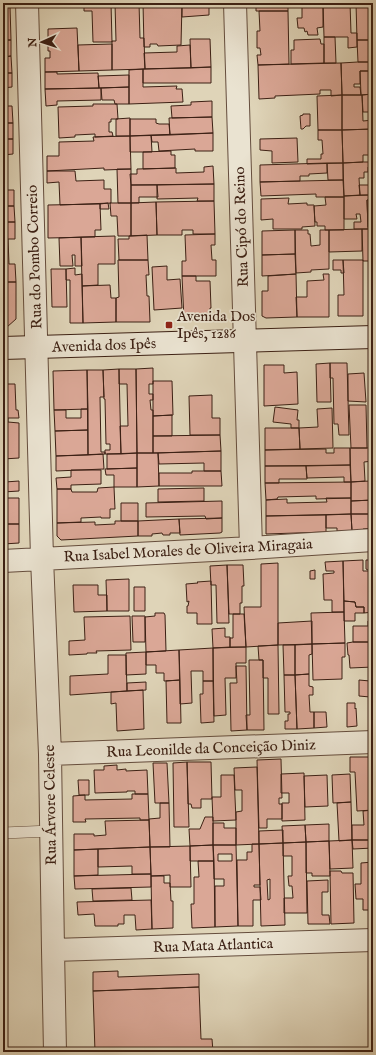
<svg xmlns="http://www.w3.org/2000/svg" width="376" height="1055" viewBox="0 0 376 1055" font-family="'IM FELL English',serif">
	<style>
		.building { fill: #daa796; stroke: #3c2014; fill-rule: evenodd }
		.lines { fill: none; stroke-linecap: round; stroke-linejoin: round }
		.lane-casing { stroke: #654d3d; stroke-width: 12 }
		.street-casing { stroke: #654d3d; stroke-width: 24 }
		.secondary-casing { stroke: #3c2014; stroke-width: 24 }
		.lane { stroke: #eae3d1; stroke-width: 11 }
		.street { stroke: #eae3d1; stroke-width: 22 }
		.secondary { stroke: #eae3d1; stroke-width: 22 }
		.poi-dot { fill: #8f2418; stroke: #eae3d1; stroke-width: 1.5 }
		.labels { text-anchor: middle; stroke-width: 3.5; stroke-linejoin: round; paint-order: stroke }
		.street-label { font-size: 15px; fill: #3c2014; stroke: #eae3d1 }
		.poi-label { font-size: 15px; fill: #3c2014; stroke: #eae3d1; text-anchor: start }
	</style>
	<rect width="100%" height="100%" fill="#dfd4b8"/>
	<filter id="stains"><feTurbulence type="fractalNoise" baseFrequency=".005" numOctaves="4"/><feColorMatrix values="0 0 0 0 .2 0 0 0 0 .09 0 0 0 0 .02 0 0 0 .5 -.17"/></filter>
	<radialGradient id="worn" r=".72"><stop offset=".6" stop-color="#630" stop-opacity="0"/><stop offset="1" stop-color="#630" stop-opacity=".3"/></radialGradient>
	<path class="building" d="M 84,3 L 111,3 L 112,42 L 93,42 L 92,11 L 84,11 Z
		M 115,3 L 139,3 L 140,38 L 144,38 L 145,69 L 112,70 L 112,41 L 116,41 Z
		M 143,3 L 182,3 L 181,45 L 158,46 L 157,44 L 150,44 L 150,47 L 144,47 Z
		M 182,3 L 209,3 L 209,15 L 182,17 Z
		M 256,3 L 288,3 L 288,11 L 256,11 Z
		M 302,3 L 323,3 L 323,27 L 317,28 L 318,35 L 308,35 L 307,31 L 305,32 L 304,28 L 298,28 L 297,18 L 302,18 Z
		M 323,3 L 350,3 L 351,33 L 357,33 L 357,47 L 348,48 L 348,37 L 324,37 Z
		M 356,3 L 373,3 L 373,40 L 357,40 Z
		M 3,6 L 10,6 L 11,40 L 3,40 Z
		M 259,11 L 288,11 L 289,64 L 258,65 L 257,55 L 261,55 L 260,48 L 257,48 L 257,31 L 260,31 Z
		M 77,28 L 79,71 L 45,72 L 45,58 L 50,58 L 50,51 L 48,51 L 48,29 Z
		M 324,37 L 335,37 L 336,63 L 324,63 Z
		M 190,39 L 210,39 L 211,67 L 191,68 Z
		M 320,39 L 321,44 L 324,44 L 324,63 L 291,64 L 291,50 L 294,50 L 294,40 Z
		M 3,40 L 11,40 L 11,56 L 3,57 Z
		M 357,40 L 372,40 L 372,49 L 373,49 L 373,62 L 358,62 Z
		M 112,44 L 112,70 L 79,71 L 78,45 Z
		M 190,45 L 191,68 L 145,69 L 144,53 L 177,52 L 177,46 Z
		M 11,56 L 12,73 L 3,73 L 3,57 Z
		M 358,62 L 373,62 L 373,71 L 360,71 L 360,84 L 354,84 L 354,87 L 360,87 L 361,95 L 342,95 L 341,63 Z
		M 341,63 L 342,95 L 331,96 L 331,90 L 320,90 L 320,94 L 275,96 L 275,98 L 259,99 L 258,65 Z
		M 211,67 L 211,83 L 143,83 L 143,69 Z
		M 143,69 L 143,87 L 177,86 L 176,89 L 182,89 L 183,102 L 129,104 L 129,70 Z
		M 360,71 L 373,71 L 373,94 L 361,95 Z
		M 45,72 L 57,72 L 57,74 L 98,73 L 99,88 L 45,89 Z
		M 3,73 L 12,73 L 12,87 L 3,88 Z
		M 129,75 L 129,87 L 99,88 L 98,76 Z
		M 129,87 L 129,104 L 115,104 L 114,100 L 102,100 L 101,88 Z
		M 101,88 L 101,100 L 57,101 L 57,105 L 46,106 L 45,89 Z
		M 373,94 L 373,112 L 363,112 L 362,95 Z
		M 342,95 L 362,95 L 363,121 L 373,120 L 373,129 L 342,130 Z
		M 342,95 L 342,130 L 318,130 L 317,96 Z
		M 212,101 L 212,117 L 172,118 L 171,106 L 191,105 L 191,102 Z
		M 93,104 L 117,104 L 118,119 L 111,119 L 111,122 L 109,122 L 109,132 L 112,132 L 113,136 L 95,137 L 95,134 L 75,135 L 75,137 L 59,138 L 58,107 L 93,106 Z
		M 3,106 L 12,106 L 13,123 L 3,123 Z
		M 303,114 L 310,114 L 310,126 L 306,126 L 303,129 L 301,129 L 300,116 L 303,115 Z
		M 212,117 L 213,133 L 170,135 L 169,118 Z
		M 130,118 L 130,136 L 116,136 L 116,119 Z
		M 130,119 L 156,119 L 156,123 L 159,124 L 169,124 L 170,135 L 130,136 Z
		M 3,123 L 13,123 L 13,139 L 3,139 Z
		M 373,129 L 373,155 L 363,155 L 363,162 L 343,163 L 342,130 Z
		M 318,130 L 342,130 L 343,163 L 307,164 L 307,159 L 321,159 L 321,154 L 323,154 L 322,140 L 318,140 Z
		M 213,133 L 213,151 L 195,151 L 195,149 L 159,151 L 158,142 L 152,142 L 151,135 Z
		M 151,135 L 152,152 L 130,152 L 130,136 Z
		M 130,136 L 131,169 L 104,170 L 104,168 L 47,171 L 47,156 L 59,156 L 59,142 L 94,141 L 93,137 Z
		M 297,138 L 298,162 L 272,163 L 272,151 L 260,150 L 260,139 Z
		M 3,139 L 13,139 L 13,154 L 3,155 L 4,171 L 3,171 Z
		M 171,151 L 171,155 L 175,155 L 175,168 L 143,169 L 143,152 Z
		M 363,162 L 373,162 L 373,167 L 368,167 L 368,172 L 364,172 L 364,178 L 359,178 L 360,195 L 344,196 L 343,163 Z
		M 327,163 L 343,163 L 343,180 L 328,180 Z
		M 327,163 L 327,173 L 309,174 L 309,176 L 300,176 L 300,181 L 260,182 L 260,165 Z
		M 213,166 L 214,184 L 131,185 L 130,174 L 137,174 L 137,169 L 176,168 L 176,173 L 204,172 L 204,167 Z
		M 117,169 L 131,169 L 131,203 L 118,203 Z
		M 47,171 L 75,171 L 76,181 L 104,180 L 104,189 L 111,189 L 111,203 L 60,205 L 59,182 L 47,183 Z
		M 343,180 L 344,197 L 316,197 L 316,194 L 261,196 L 260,182 Z
		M 214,184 L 214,201 L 197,201 L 198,198 L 157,199 L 157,185 Z
		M 131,185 L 157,185 L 158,197 L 139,197 L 139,203 L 131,203 Z
		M 359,185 L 373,185 L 373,195 L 360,195 Z
		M 3,190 L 14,190 L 14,206 L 3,206 Z
		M 369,195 L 369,200 L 367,200 L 368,229 L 354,229 L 354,222 L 361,222 L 360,214 L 356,214 L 357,219 L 344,219 L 344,196 Z
		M 325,197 L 344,197 L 344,230 L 325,230 L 325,226 L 317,226 L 317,222 L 315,222 L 314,206 L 326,205 Z
		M 289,198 L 288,204 L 307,203 L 307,205 L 314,205 L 315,226 L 302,227 L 302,229 L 273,229 L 273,219 L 261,220 L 261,199 Z
		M 367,200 L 373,200 L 373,227 L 368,227 Z
		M 214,201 L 215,234 L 193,234 L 193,230 L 182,230 L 182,235 L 157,235 L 156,202 Z
		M 156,202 L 157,235 L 131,236 L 131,203 Z
		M 108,203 L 109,209 L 100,209 L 100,204 Z
		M 110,203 L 131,203 L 131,236 L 118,236 L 117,216 L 111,216 Z
		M 100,204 L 101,230 L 95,230 L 95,237 L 48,238 L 48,205 Z
		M 3,206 L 14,206 L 15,222 L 3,222 Z
		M 3,222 L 15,222 L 15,239 L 3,239 Z
		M 362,229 L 373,229 L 373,261 L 363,261 Z
		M 362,229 L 362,251 L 329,252 L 329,230 Z
		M 295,230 L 308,230 L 308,234 L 310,234 L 311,246 L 320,245 L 320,230 L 329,230 L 329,269 L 311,270 L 311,272 L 296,273 Z
		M 295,230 L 295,254 L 262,255 L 262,231 Z
		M 215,234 L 215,245 L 211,245 L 212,260 L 216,260 L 216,276 L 182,276 L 182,261 L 186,261 L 185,235 Z
		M 147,235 L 148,260 L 119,260 L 118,239 L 129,239 L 129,236 Z
		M 115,236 L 115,264 L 98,264 L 98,285 L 82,286 L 81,237 Z
		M 81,237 L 82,266 L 75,266 L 75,255 L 72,255 L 73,266 L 60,266 L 59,238 Z
		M 3,239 L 8,239 L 9,264 L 15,264 L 16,282 L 3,282 Z
		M 295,254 L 296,274 L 262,276 L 262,255 Z
		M 118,260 L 148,260 L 149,275 L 146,275 L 147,296 L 149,296 L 150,322 L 116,322 L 116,298 L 119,297 Z
		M 333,260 L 343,260 L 344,273 L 341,273 L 341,270 L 333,270 Z
		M 343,260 L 363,260 L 363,316 L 338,316 L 338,295 L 344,295 Z
		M 167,266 L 167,280 L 180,279 L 182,308 L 154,310 L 152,267 Z
		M 75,268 L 75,275 L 82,274 L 83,323 L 70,323 L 70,280 L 66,280 L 66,269 Z
		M 51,269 L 66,269 L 67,307 L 52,307 Z
		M 296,274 L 297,317 L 266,318 L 262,316 L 262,291 L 268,291 L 268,276 Z
		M 323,274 L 329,274 L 329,317 L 297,317 L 296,297 L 307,297 L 307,281 L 324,280 Z
		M 182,276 L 196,276 L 196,281 L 210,281 L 211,308 L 210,308 L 210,320 L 184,320 Z
		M 3,282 L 16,282 L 16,319 L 7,327 L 3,327 Z
		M 110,285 L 111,298 L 116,298 L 116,322 L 83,323 L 82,286 Z
		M 330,363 L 331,402 L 317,402 L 316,364 Z
		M 330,363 L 347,363 L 349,435 L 339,435 L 338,424 L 334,424 L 333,378 L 330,378 Z
		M 264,365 L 284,365 L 284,373 L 297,372 L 298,404 L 264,406 Z
		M 153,368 L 153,384 L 149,384 L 149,394 L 153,394 L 153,400 L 150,400 L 151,410 L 153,410 L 153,453 L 137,453 L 136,369 Z
		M 119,369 L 121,454 L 105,454 L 105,450 L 110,450 L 110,444 L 106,444 L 105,399 L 104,399 L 103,370 Z
		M 119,369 L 136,369 L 137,453 L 121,454 L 120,426 L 128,426 L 127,384 L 119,384 Z
		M 87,370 L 88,409 L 54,410 L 53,371 Z
		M 87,370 L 103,370 L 104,397 L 100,397 L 101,452 L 105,452 L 105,454 L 88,455 Z
		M 364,373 L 366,402 L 348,401 L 348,374 Z
		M 153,381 L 172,381 L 173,415 L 153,416 Z
		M 3,384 L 15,384 L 16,410 L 18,410 L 19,418 L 3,418 Z
		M 212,395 L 212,418 L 220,418 L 220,435 L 190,435 L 189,396 Z
		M 349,405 L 366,405 L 367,448 L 351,448 Z
		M 275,407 L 298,410 L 297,420 L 299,420 L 299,428 L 291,428 L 291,424 L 273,422 Z
		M 332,408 L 333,448 L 300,449 L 299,428 L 318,427 L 317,409 Z
		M 81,409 L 88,409 L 88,430 L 55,431 L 54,410 L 66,410 L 66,418 L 81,418 Z
		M 172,415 L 172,436 L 153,436 L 153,416 Z
		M 3,418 L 8,418 L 8,422 L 19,423 L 19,458 L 3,459 Z
		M 265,428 L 299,428 L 300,449 L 265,450 Z
		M 88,430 L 88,455 L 56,456 L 55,431 Z
		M 220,435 L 221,451 L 153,453 L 153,436 Z
		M 334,448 L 350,448 L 350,465 L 265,466 L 265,450 L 326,449 L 326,453 L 334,453 Z
		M 350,448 L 373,448 L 373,461 L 364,462 L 365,481 L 351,482 Z
		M 221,451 L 221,471 L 204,471 L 204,463 L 159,464 L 158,453 Z
		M 137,453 L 137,468 L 107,469 L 107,454 Z
		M 137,453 L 158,453 L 159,486 L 137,487 Z
		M 103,454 L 104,469 L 56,471 L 56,456 Z
		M 3,459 L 5,459 L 5,482 L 19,481 L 19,491 L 3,492 Z
		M 350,465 L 351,482 L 344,482 L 344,477 L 307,478 L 306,466 Z
		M 265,466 L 306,466 L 307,479 L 279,479 L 279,483 L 265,483 Z
		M 137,468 L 137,487 L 114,487 L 114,475 L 106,475 L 105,469 Z
		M 71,470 L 101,470 L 101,484 L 71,485 L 71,489 L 57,489 L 56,478 L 71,477 Z
		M 192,471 L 221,471 L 222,486 L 159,486 L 159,473 L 192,473 Z
		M 370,481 L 373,481 L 373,500 L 351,501 L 351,482 Z
		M 351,482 L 351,498 L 316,499 L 316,496 L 278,497 L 277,499 L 266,500 L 265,483 Z
		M 114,487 L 115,509 L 110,509 L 110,518 L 101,518 L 101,517 L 81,518 L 81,522 L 57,523 L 57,489 L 71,489 L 72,492 L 97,492 L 98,488 Z
		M 204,488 L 204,501 L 158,502 L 158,489 Z
		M 3,498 L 19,498 L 19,524 L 3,524 Z
		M 326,498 L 351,498 L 351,514 L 266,516 L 266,500 L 287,499 L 287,503 L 327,502 Z
		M 373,500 L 373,514 L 351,514 L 351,501 Z
		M 222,501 L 222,518 L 206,519 L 205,516 L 146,517 L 146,503 Z
		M 121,503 L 138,503 L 138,521 L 121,521 Z
		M 351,514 L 373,514 L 373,528 L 363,529 L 363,531 L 352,531 Z
		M 351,514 L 352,531 L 337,531 L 337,528 L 326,528 L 326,515 Z
		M 326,515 L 326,532 L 266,534 L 266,516 Z
		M 222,518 L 222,532 L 220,533 L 180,535 L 179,519 Z
		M 179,519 L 180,533 L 170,533 L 170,535 L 163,535 L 162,533 L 152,534 L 152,536 L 138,536 L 138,521 Z
		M 115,521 L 138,521 L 138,536 L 61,540 L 57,536 L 57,523 L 95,522 L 95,525 L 115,524 Z
		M 3,524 L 19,524 L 19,543 L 3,544 Z
		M 363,560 L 363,571 L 370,571 L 366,569 L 366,560 L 373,560 L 373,612 L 364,613 L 364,607 L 356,607 L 355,602 L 344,601 L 343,561 Z
		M 343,561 L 344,612 L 332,612 L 332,600 L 324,600 L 323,574 L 334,573 L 334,571 L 326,571 L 325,562 Z
		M 278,563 L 278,645 L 246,647 L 244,607 L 261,607 L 261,564 Z
		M 227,565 L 243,565 L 244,586 L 242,586 L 242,603 L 240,603 L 240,614 L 229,614 Z
		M 227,565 L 229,623 L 217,623 L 216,585 L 211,585 L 210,566 Z
		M 315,570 L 315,579 L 310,579 L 310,571 Z
		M 129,579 L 129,611 L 107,611 L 106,580 Z
		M 211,581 L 212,624 L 197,624 L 197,613 L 187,613 L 187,606 L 188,606 L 189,601 L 187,602 L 186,584 L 198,583 L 197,582 Z
		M 73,585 L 98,585 L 98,595 L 107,595 L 107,611 L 74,612 Z
		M 134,587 L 145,587 L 145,611 L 134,611 Z
		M 344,601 L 355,602 L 356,607 L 364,607 L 364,613 L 355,613 L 355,621 L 344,621 Z
		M 344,612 L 345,643 L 312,644 L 311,613 Z
		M 155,613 L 164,613 L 165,615 L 166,651 L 146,652 L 145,617 L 155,616 Z
		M 233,614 L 244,614 L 246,647 L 230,647 L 230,638 L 233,638 Z
		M 130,616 L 131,650 L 96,651 L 97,653 L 87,653 L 87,654 L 69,655 L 69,641 L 85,640 L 84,617 Z
		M 132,616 L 145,616 L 145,642 L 133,642 Z
		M 373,620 L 373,642 L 353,642 L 353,626 L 368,626 L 368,621 Z
		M 312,621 L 312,644 L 278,645 L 278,623 Z
		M 225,628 L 225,637 L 230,637 L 230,647 L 213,648 L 212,629 Z
		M 353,642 L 373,642 L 373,667 L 350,668 L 349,655 L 348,655 L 347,643 Z
		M 345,643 L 345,657 L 342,657 L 342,679 L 313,680 L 312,644 Z
		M 312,644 L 312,654 L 309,655 L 309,674 L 295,675 L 295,645 Z
		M 278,645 L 279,714 L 268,714 L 268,678 L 263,678 L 263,660 L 259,660 L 258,646 Z
		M 283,645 L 295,645 L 295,675 L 284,675 Z
		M 246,647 L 246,663 L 236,663 L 236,678 L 225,678 L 226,715 L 214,716 L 213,648 Z
		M 213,648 L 213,681 L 203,681 L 203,671 L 191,671 L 192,703 L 180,704 L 179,650 Z
		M 179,650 L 180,680 L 164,681 L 164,673 L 156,673 L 156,665 L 146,665 L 146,652 Z
		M 146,652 L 146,674 L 126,675 L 126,653 Z
		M 108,655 L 126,655 L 127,691 L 70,695 L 70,676 L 108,674 Z
		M 249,660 L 263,660 L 264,730 L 247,730 L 246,715 L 250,715 Z
		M 236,666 L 246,666 L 247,730 L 231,731 L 230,683 L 237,683 Z
		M 309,674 L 309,686 L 313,687 L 313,695 L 309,695 L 310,712 L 314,712 L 314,728 L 297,729 L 295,675 Z
		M 370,674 L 373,674 L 373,726 L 370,726 L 370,697 L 359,696 L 359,680 L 370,681 Z
		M 284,675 L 295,675 L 297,729 L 285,729 L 285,721 L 288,721 L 288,714 L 290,714 L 290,712 L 285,712 Z
		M 180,680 L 181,723 L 167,723 L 166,681 Z
		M 203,681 L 213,681 L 214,722 L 201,723 L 200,694 L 203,694 Z
		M 146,682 L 146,690 L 127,691 L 127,683 Z
		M 143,690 L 144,729 L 117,731 L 116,703 L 111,704 L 111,692 Z
		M 347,703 L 355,703 L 355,709 L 356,708 L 357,726 L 347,727 Z
		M 314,712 L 326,712 L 327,727 L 314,728 Z
		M 350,757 L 373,757 L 373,810 L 357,811 L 355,772 L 350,772 Z
		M 281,759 L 282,798 L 279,798 L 279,804 L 282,804 L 282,819 L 267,819 L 267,828 L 259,828 L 257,760 Z
		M 187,762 L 211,762 L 212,799 L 201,799 L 201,808 L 192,808 L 191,804 L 188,804 Z
		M 187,762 L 189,827 L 174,827 L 173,763 Z
		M 153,763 L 167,763 L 169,803 L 155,803 Z
		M 117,765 L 117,770 L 126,769 L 126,771 L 147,770 L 148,794 L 135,794 L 135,791 L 127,791 L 127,792 L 95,793 L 94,770 L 104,770 L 104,766 Z
		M 257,767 L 259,844 L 236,845 L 236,812 L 242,811 L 242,790 L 235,790 L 234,768 Z
		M 304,773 L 305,820 L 282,821 L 282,803 L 289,803 L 289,793 L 281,793 L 281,774 Z
		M 350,774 L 351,802 L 333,803 L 332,775 Z
		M 221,775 L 234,775 L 236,820 L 213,821 L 212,797 L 221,797 Z
		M 327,775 L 328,806 L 305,807 L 304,776 Z
		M 78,780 L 89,780 L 89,795 L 79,795 Z
		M 132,794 L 148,794 L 149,820 L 140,820 L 140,818 L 85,819 L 86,822 L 73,822 L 73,796 L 85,795 L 85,800 L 132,799 Z
		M 351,802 L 352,840 L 339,841 L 337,803 Z
		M 160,803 L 169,803 L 170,847 L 150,847 L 149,819 L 160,818 Z
		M 373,810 L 373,840 L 352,840 L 352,825 L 364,825 L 363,811 Z
		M 205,817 L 213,817 L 213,845 L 190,846 L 189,829 L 200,829 Z
		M 149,820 L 150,847 L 74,850 L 74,834 L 94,834 L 94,836 L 106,835 L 105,821 Z
		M 213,823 L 224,823 L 224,828 L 236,828 L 236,845 L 213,845 Z
		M 329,824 L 329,841 L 306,842 L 305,825 Z
		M 305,825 L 306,842 L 283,843 L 282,826 Z
		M 283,830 L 283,843 L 259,844 L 259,831 Z
		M 352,840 L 353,868 L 330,869 L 329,841 Z
		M 352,840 L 373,840 L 373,848 L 353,849 Z
		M 329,841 L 330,876 L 312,876 L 312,873 L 306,873 L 306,842 Z
		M 306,842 L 307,913 L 284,913 L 284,898 L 293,898 L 292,886 L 289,886 L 288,876 L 292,876 L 292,856 L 283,856 L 283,843 Z
		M 283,843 L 285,925 L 261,926 L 259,844 ZM 270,879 L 270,899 L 268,900 L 267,880 Z
		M 252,844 L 259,844 L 260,885 L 254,885 L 254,887 L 260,887 L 261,900 L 253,900 L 253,926 L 238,926 L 237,860 L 247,860 L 247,852 L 252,852 Z
		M 213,845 L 236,845 L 238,926 L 215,927 L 215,886 L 224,886 L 224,879 L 214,879 ZM 218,854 L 232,854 L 232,861 L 218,861 Z
		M 213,845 L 214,861 L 190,861 L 190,846 Z
		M 190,846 L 191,887 L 170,887 L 170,875 L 151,876 L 150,847 Z
		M 150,847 L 151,874 L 132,874 L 132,866 L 98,867 L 98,849 Z
		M 98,849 L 98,875 L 74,876 L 74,850 Z
		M 198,861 L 214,861 L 215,927 L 192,928 L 191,904 L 194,904 L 194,877 L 199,877 Z
		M 373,862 L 373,910 L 363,910 L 363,899 L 356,899 L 355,884 L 361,884 L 361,863 Z
		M 330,871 L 341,871 L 342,873 L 353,873 L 354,923 L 331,924 Z
		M 151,874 L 151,887 L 75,889 L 74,876 Z
		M 151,876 L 164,876 L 164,883 L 170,883 L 171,901 L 173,901 L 173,928 L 152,929 Z
		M 328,880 L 328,892 L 322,892 L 322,915 L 329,915 L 330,924 L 308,924 L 307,881 Z
		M 131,888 L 132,900 L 93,901 L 92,889 Z
		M 151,900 L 152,929 L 136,930 L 135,915 L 124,915 L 124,924 L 118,924 L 118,926 L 95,926 L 94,914 L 78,915 L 77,902 Z
		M 118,971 L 118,977 L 199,974 L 199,987 L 93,991 L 93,972 Z
		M 199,987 L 201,1039 L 212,1039 L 213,1052 L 95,1052 L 93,991 Z"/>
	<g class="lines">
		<g class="lane-casing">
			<path id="lane" d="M 3,833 L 51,831"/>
		</g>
		<g class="street-casing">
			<path id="street" d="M 27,3 L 42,558 L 50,754 L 53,950 L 55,1052
				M 235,3 L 251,548
				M 3,561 L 251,548 L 373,540
				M 50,754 L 373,742
				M 53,950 L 373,940"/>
		</g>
		<g class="secondary-casing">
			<path id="secondary" d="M 3,348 L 373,337"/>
		</g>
		<use href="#lane" class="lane"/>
		<use href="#street" class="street"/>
		<use href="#secondary" class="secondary"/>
	</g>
	<rect class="poi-dot" x="165" y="321" width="8" height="8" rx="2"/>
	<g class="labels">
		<g class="street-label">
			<text transform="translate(241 227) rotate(-92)" y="5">Rua Cipó do Reino</text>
			<text transform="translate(34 257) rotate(-92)" y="5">Rua do Pombo Correio</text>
			<text transform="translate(104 345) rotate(-2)" y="5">Avenida dos Ipês</text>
			<text transform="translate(188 550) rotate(-3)" y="5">Rua Isabel Morales de Oliveira Miragaia</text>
			<text transform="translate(211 748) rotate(-2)" y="5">Rua Leonilde da Conceição Diniz</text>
			<text transform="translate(50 805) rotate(-91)" y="5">Rua Árvore Celeste</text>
			<text transform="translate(213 945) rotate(-2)" y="5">Rua Mata Atlantica</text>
		</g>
		<g class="poi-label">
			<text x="177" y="321">Avenida Dos<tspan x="177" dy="17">Ipês, 1286</tspan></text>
		</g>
	</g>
	<rect width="376" height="1055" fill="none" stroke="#dfd4b8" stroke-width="16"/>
	<rect x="4" y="4" width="368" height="1047" fill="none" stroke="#3c2014" stroke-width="2"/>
	<rect x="8" y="8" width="360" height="1039" fill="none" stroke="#3c2014"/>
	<g transform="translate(42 42) rotate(267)" stroke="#eae3d1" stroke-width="3" paint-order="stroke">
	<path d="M0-3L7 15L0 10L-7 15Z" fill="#3c2014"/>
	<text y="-6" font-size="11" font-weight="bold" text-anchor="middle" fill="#3c2014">N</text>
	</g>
	<rect width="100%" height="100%" filter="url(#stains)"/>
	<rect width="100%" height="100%" fill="url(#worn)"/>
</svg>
